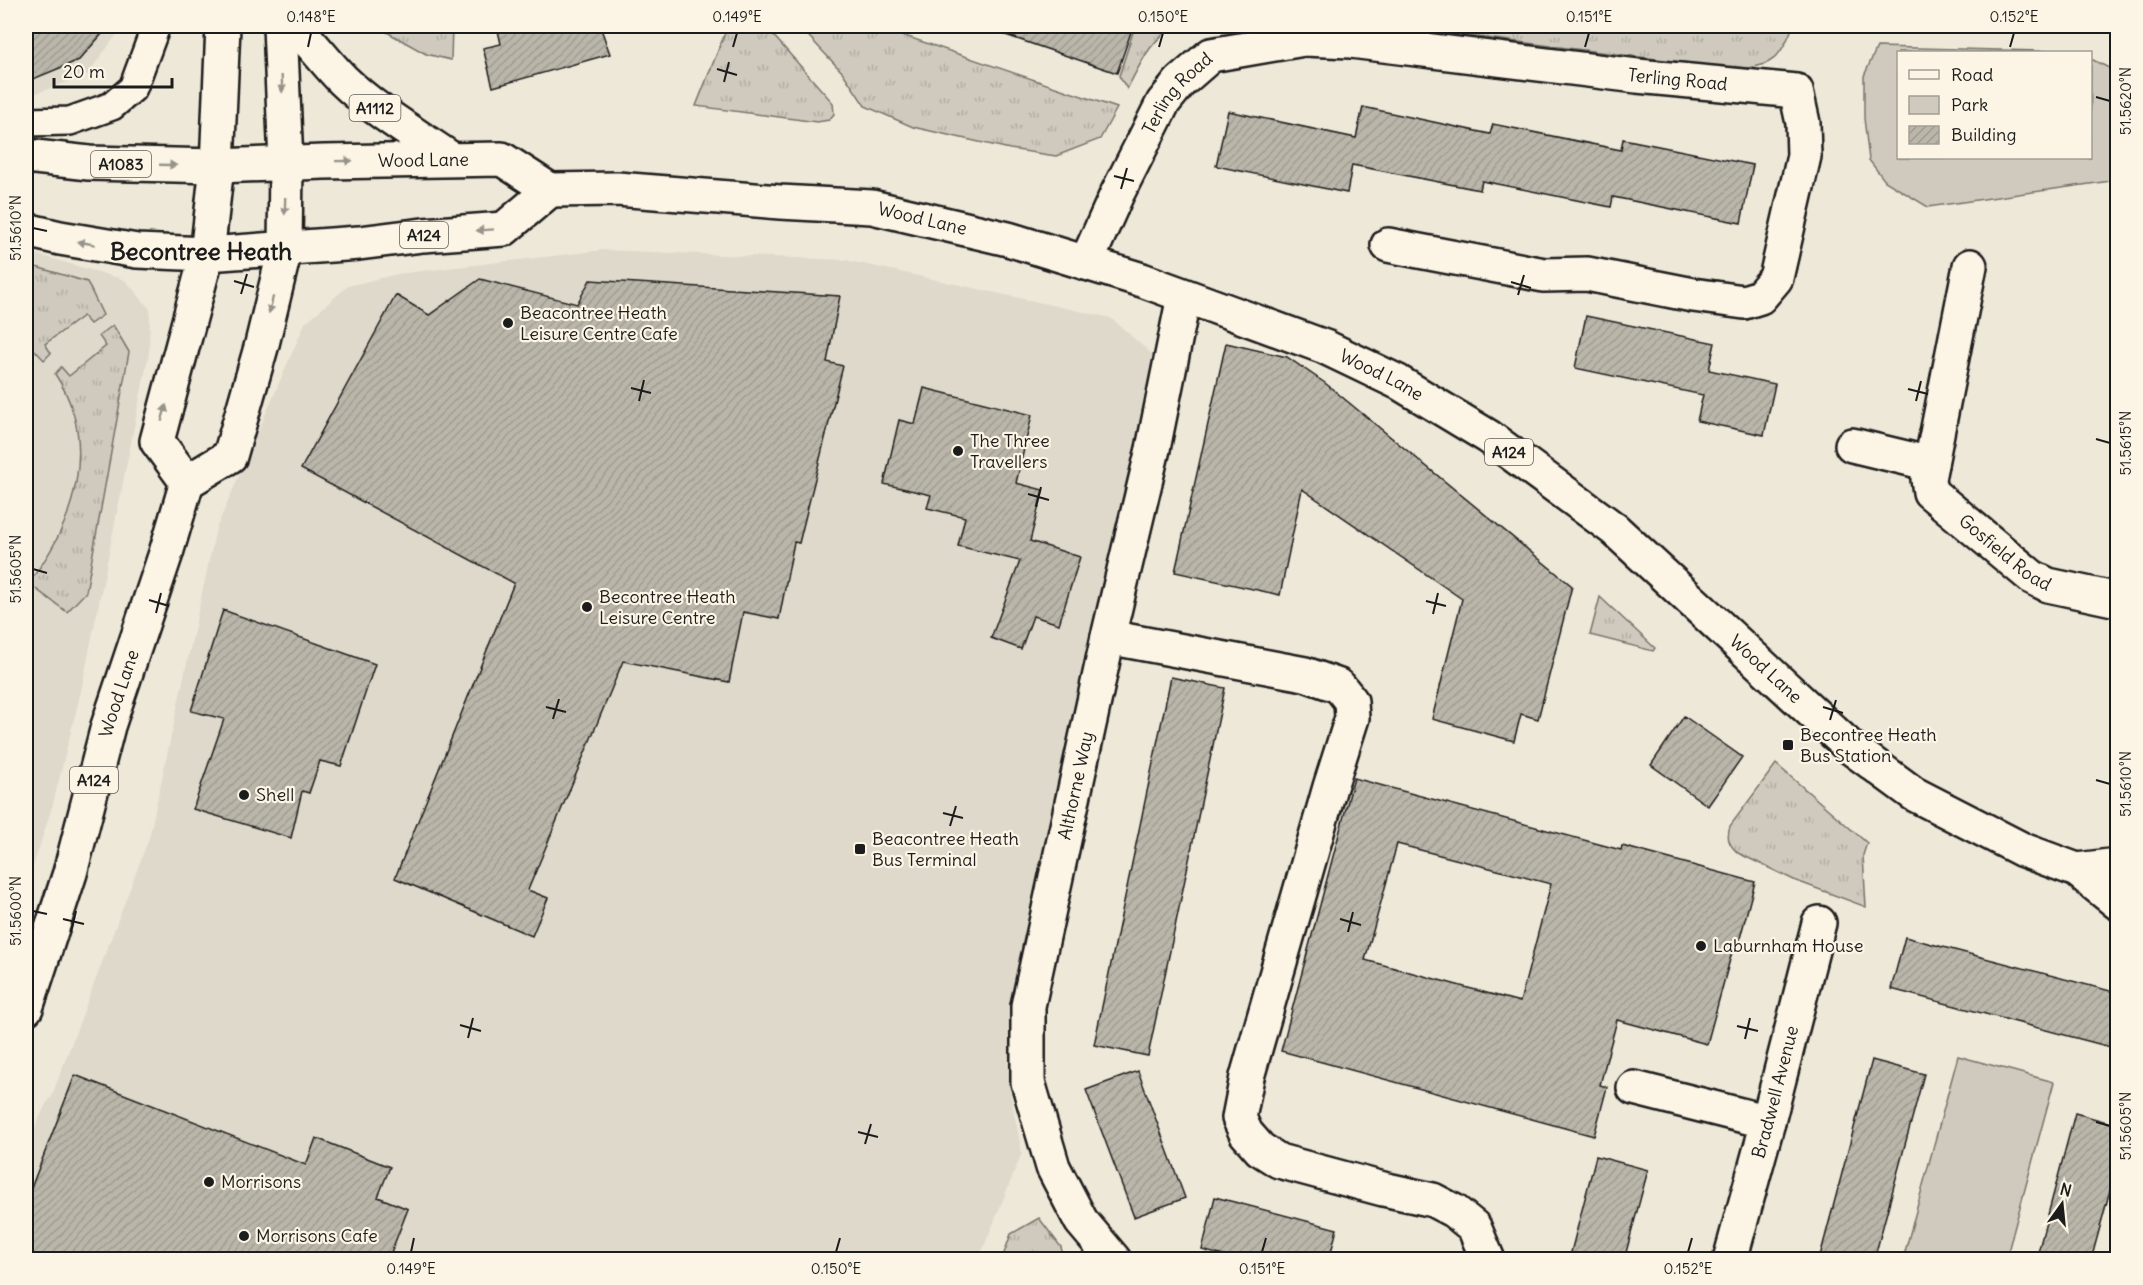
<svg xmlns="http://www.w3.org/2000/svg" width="2143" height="1285" viewBox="0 0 2143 1285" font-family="Delius,sans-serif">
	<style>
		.built { fill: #ded9cb }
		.grass { fill: url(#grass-tufts); stroke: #76736c; stroke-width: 1.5 }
		.park { fill: #cfcabd; stroke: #76736c; stroke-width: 1.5 }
		.building { fill: url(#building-hatch); stroke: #1c1c1c; stroke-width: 1.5; fill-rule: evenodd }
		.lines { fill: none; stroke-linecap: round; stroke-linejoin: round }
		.pedestrian-casing { stroke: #1c1c1c; stroke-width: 32 }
		.minor-casing { stroke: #1c1c1c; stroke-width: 38 }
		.primary-casing { stroke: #1c1c1c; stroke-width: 38 }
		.pedestrian { stroke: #fcf5e5; stroke-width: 27 }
		.minor { stroke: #fcf5e5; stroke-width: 33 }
		.primary { stroke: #fcf5e5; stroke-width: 33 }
		.oneway { fill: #97938b }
		.ticks { fill: none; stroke: #1c1c1c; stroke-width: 2 }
		.poi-dot { fill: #1c1c1c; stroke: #fcf5e5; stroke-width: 2 }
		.labels { text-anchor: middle; stroke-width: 4.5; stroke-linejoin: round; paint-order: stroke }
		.shield { fill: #fcf5e5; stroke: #5f5d58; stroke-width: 1.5 }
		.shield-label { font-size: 16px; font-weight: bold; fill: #1c1c1c }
		.street-label { font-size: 18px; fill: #1c1c1c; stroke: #fcf5e5 }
		.poi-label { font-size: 18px; fill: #1c1c1c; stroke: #fcf5e5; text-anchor: start }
		.district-label { font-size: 24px; font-weight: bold; fill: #1c1c1c; stroke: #fcf5e5 }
		.neatline { fill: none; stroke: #1c1c1c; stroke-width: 2 }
		.ticks-label { font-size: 15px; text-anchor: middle; fill: #1c1c1c }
	</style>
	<defs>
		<pattern id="grass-tufts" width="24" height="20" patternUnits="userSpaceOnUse" patternTransform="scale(1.5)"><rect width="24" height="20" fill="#cfcabd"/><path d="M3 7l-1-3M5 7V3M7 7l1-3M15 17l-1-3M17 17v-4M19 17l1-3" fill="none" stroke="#b1ada2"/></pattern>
		<pattern id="building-hatch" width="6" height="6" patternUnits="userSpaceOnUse" patternTransform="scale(1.5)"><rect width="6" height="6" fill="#bab6aa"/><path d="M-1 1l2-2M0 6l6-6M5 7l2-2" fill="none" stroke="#9f9c92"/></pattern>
	</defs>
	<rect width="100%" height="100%" fill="#eee8d9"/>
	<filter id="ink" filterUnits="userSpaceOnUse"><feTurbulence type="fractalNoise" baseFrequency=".0167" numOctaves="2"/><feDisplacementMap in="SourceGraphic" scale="12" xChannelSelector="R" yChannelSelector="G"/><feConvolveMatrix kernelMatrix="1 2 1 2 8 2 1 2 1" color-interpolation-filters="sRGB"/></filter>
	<g filter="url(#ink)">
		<path class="built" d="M 26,26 L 123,26 L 87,75 L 26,97 Z
			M 2055,26 L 2117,26 L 2117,34 Z
			M 604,250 L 845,260 L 1111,318 L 1154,356 L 1072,753 L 1012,1008 L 1010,1091 L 1022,1153 L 979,1259 L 26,1259 L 26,1146 L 46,1104 L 51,1098 L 149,838 L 216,529 L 305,323 L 348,286 L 397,274 Z
			M 26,251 L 125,280 L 150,309 L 149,353 L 82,687 L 53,804 L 31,873 L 26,871 Z"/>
		<path class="grass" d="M 376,26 L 452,26 L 451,60 L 426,54 Z
			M 724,26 L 765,26 L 833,103 L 834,114 L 829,120 L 817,122 L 696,106 L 727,28 Z
			M 799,26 L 876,26 L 1117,108 L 1100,139 L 1056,156 L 1010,149 L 913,127 L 865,106 L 843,73 Z
			M 1135,26 L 1177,26 C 1151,37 1140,65 1127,89 L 1119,76 Z
			M 1447,26 L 1793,26 C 1781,57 1773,67 1738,69 L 1446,33 Z
			M 26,264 L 87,282 L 103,315 L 90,324 L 83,316 L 45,344 L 51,353 L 44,360 L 26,341 Z
			M 113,325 L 129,352 L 86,592 L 67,612 L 28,583 C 75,525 100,442 55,374 L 61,367 L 69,376 L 106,346 L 99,336 Z
			M 1600,597 L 1655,648 L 1653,651 L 1590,635 Z
			M 1776,764 L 1867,843 L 1863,855 L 1866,907 L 1794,880 L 1738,853 C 1729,845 1726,838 1730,826 Z
			M 1039,1218 L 1061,1247 L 1064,1259 L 1002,1259 L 1011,1234 Z"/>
		<path class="park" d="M 1877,47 L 2078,52 L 1898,52 L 1898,158 L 2090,158 L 2091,59 L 2117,72 L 2117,180 L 1928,207 L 1885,181 L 1869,160 L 1864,118 L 1864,76 Z
			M 1958,1056 L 2054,1082 L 2006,1259 L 1903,1259 Z"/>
		<path class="building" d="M 26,26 L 109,26 L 79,60 L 26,82 Z
			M 497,26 L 600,26 L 610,54 L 493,87 L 483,48 L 501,44 Z
			M 995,26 L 1133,26 L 1117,73 L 994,31 Z
			M 1363,107 L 1490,134 L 1493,124 L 1621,150 L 1623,139 L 1753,165 L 1741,223 L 1613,197 L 1611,207 L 1482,181 L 1480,190 L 1352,165 L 1347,193 L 1216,166 L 1228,111 L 1356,138 Z
			M 480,279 L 577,304 L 590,280 L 840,296 L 827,362 L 843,366 L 799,543 L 794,542 L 779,619 L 743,612 L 729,682 L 623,661 L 528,890 L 548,898 L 532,936 L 395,878 L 514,583 L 301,469 L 396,295 L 429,315 Z
			M 1586,316 L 1715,343 L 1709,370 L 1775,384 L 1764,435 L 1697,421 L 1703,395 L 1575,368 Z
			M 1226,343 L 1287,357 L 1325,383 L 1572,586 L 1538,719 L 1521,714 L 1514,741 L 1432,719 L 1462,599 L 1302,489 L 1280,595 L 1175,572 Z
			M 924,388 L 1032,415 L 1016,483 L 1043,490 L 1030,541 L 1080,557 L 1059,624 L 1033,616 L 1021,649 L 991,638 L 1020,561 L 958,546 L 965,517 L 927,508 L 931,495 L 884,484 L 899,420 L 915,424 Z
			M 223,610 L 375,664 L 341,766 L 320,761 L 309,793 L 302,791 L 291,838 L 193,809 L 224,719 L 191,711 Z
			M 1171,677 L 1225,688 L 1148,1056 L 1094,1045 Z
			M 1684,716 L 1742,757 L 1708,806 L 1651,765 Z
			M 1354,778 L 1621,850 L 1622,846 L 1755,882 L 1739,942 L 1735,941 L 1707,1044 L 1617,1020 L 1600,1085 L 1607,1087 L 1594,1136 L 1281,1051 ZM 1397,844 L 1551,884 L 1520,1002 L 1365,960 Z
			M 1905,937 L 2118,993 L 2118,1049 L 1891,989 Z
			M 1872,1060 L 1924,1074 L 1874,1260 L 1819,1260 Z
			M 1138,1071 L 1185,1198 L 1134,1217 L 1086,1090 Z
			M 75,1075 L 306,1165 L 316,1138 L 390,1167 L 378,1197 L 408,1209 L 388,1260 L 26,1260 L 26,1201 Z
			M 2075,1113 L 2118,1125 L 2118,1161 L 2091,1260 L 2036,1260 Z
			M 1596,1156 L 1648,1170 L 1624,1260 L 1569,1260 Z
			M 1215,1197 L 1337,1229 L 1329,1260 L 1238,1260 L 1202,1250 Z"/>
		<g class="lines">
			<g class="pedestrian-casing">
				<path id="pedestrian" d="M 26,122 L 70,121 L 112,106 L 133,88 L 156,26"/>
			</g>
			<g class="minor-casing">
				<g id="minor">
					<path id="s1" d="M 1086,263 L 1117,194 L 1163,103 L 1180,82 L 1211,55 L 1304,39 L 1351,41 L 1637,76 L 1796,91 L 1803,123 L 1804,156 L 1776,278 L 1760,297 L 1744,302 L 1693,295 L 1587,274 L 1544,275 L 1388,245"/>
					<path id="s2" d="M 1970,266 L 1928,479 L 1930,492 L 2032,577 L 2048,585 L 2118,600"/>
					<path d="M 1852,445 L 1931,464"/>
					<path d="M 1108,637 L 1305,674 L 1339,686 L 1351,701 L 1352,718 L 1330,787 L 1247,1077 L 1239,1118 L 1246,1133 L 1260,1149 L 1279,1161 L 1383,1189 L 1433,1200 L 1454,1211 L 1474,1227 L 1488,1260"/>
					<path d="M 1634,1088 L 1768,1122"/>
					<path id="s3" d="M 1114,1260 L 1081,1221 L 1053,1167 L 1028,1082 L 1028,1006 L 1108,637 L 1153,449 L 1184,296"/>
					<path id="s4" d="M 1730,1260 L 1768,1122 L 1819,923"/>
				</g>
			</g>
			<g class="primary-casing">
				<g id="primary">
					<path d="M 294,26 C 312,43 326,63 343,80 C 375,111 415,134 451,159"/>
					<path id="s5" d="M 26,156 L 89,163 L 217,166 L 324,162 L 502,159 L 550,190 L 617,189 L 780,202 L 872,207 L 1008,239 L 1142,280 L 1325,347 L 1398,382 L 1489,437 L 1614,529 L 1850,747 L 1914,794 L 2023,850 L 2077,870 L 2118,903"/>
					<path d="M 26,230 L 60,238 L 137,251 L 207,254 L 359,243 L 423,235 L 504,229 L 550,190"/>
					<path d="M 187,482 L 157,441 L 207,254 L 217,166 L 223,26"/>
					<path d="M 2077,870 L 2118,865"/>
					<path id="s6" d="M 26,1008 L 70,873 L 108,726 L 166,553 L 187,482 L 230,456 L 262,344 L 285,249 L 286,163 L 280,26"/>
				</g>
			</g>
			<use href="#pedestrian" class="pedestrian"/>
			<use href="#minor" class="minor"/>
			<use href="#primary" class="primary"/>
		</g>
		<defs><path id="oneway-solid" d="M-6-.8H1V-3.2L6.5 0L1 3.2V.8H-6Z" transform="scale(1.5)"/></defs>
		<g class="oneway">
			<use href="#oneway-solid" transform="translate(282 84) rotate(88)"/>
			<use href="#oneway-solid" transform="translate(344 161) rotate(-1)"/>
			<use href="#oneway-solid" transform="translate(168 165) rotate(2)"/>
			<use href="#oneway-solid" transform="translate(285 206) rotate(91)"/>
			<use href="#oneway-solid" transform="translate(485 230) rotate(176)"/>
			<use href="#oneway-solid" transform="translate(86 243) rotate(-170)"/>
			<use href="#oneway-solid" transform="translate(271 305) rotate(104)"/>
			<use href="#oneway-solid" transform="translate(164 413) rotate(-74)"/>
		</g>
	</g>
	<path class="ticks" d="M 308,47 L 311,33M 733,47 L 737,33M 1159,47 L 1163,33M 1585,47 L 1589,33M 2010,47 L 2014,33M 717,69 L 737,75M 724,82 L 729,62M 2096,97 L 2110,101M 1114,176 L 1134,181M 1121,189 L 1127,168M 33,228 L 47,231M 234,281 L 254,287M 1511,282 L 1531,288M 241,294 L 247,274M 1518,295 L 1524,275M 631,388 L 651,393M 1908,389 L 1928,394M 639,401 L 644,380M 1916,401 L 1921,381M 2096,439 L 2110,443M 1028,494 L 1049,500M 1036,507 L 1041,487M 33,569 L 47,573M 149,600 L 169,606M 1426,601 L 1446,606M 156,613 L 161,593M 1433,614 L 1438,593M 546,707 L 566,712M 1823,707 L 1843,713M 553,719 L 559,699M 1830,720 L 1836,700M 2096,780 L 2110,784M 943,813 L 963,818M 950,826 L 956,806M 33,911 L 47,914M 63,919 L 84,924M 1340,919 L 1361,925M 71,932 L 76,911M 1348,932 L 1353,912M 460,1025 L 481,1031M 1737,1026 L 1758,1031M 468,1038 L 473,1018M 1745,1039 L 1750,1018M 2096,1122 L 2110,1126M 858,1132 L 878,1137M 865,1144 L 871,1124M 411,1252 L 414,1238M 836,1252 L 840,1238M 1262,1252 L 1266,1238M 1688,1252 L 1692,1238"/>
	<g class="poi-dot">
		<circle cx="508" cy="323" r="6"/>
		<circle cx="958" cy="451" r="6"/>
		<circle cx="587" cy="607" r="6"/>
		<rect x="1782" y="739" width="12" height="12" rx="3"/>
		<circle cx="244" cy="795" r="6"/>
		<rect x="854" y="843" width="12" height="12" rx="3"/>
		<circle cx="1701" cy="946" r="6"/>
		<circle cx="209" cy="1182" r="6"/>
		<circle cx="244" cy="1236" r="6"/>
	</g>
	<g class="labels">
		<g class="shield">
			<rect x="349.5" y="95" width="51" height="26" rx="4.5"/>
			<rect x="91" y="151" width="60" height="26" rx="4.5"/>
			<rect x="400" y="222" width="48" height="26" rx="4.5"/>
			<rect x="1485" y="439" width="48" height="26" rx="4.5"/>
			<rect x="70" y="767" width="48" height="26" rx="4.5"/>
		</g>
		<g class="shield-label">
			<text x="375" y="114">A1112</text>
			<text x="121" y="170">A1083</text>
			<text x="424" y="241">A124</text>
			<text x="1509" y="458">A124</text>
			<text x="94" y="786">A124</text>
		</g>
		<g class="street-label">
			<text dy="6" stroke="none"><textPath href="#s1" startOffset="716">Terling Road</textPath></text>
			<text dy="6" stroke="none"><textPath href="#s1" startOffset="194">Terling Road</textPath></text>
			<text dy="6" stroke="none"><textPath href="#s5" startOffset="398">Wood Lane</textPath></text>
			<text dy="6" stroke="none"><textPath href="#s5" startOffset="908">Wood Lane</textPath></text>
			<text dy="6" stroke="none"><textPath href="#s5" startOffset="1394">Wood Lane</textPath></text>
			<text dy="6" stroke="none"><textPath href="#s2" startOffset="327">Gosfield Road</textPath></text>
			<text dy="6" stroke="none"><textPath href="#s5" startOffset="1880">Wood Lane</textPath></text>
			<text dy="6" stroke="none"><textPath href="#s6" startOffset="328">Wood Lane</textPath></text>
			<text dy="6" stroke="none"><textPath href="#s3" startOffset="502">Althorne Way</textPath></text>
			<text dy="6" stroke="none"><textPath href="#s4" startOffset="174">Bradwell Avenue</textPath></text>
		</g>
		<g class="poi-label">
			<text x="520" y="319">Beacontree Heath<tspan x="520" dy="21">Leisure Centre Cafe</tspan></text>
			<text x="970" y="447">The Three<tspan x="970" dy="21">Travellers</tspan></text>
			<text x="599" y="603">Becontree Heath<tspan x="599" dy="21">Leisure Centre</tspan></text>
			<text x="1800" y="741">Becontree Heath<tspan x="1800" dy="21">Bus Station</tspan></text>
			<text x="256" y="801">Shell</text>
			<text x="872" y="845">Beacontree Heath<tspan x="872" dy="21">Bus Terminal</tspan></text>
			<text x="1713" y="952">Laburnham House</text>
			<text x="221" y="1188">Morrisons</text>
			<text x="256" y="1242">Morrisons Cafe</text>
		</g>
		<g class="district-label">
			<text x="201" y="260">Becontree Heath</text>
		</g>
	</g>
	<rect width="2143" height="1285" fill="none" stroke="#fcf5e5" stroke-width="66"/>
	<rect x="1897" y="51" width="195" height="108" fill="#fcf5e5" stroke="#a29e95" stroke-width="1.5"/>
	<rect x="1909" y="70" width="30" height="9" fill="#fcf5e5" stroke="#a29e95" stroke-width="1.5"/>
	<text x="1951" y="81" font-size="18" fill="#1c1c1c">Road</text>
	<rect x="1909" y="96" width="30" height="18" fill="#cfcabd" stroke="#a29e95" stroke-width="1.5"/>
	<text x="1951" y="111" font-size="18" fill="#1c1c1c">Park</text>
	<rect x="1909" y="126" width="30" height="18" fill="url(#building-hatch)" stroke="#a29e95" stroke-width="1.5"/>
	<text x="1951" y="141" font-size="18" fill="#1c1c1c">Building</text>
	<g transform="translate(2062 1204) rotate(15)" stroke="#fcf5e5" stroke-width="4.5" paint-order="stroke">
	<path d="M0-4.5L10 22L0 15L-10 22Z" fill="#1c1c1c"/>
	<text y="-9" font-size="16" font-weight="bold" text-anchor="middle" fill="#1c1c1c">N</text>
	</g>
	<path d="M54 78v9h118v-9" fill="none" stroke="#1c1c1c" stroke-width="3"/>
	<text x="63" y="78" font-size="18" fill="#1c1c1c" stroke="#fcf5e5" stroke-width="4.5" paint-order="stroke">20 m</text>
	<rect x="33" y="33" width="2077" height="1219" class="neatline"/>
	<g class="ticks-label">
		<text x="311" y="22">0.148°E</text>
		<text x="737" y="22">0.149°E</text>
		<text x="1163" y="22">0.150°E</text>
		<text x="1589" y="22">0.151°E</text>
		<text x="2014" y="22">0.152°E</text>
		<text transform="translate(2126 101) rotate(-90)" y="5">51.5620°N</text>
		<text transform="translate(16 228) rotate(-90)" y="5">51.5610°N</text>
		<text transform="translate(2126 443) rotate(-90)" y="5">51.5615°N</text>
		<text transform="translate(16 569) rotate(-90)" y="5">51.5605°N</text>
		<text transform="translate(2126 784) rotate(-90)" y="5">51.5610°N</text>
		<text transform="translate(16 911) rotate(-90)" y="5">51.5600°N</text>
		<text transform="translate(2126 1126) rotate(-90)" y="5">51.5605°N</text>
		<text x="411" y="1274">0.149°E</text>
		<text x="836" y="1274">0.150°E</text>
		<text x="1262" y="1274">0.151°E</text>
		<text x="1688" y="1274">0.152°E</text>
	</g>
</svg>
